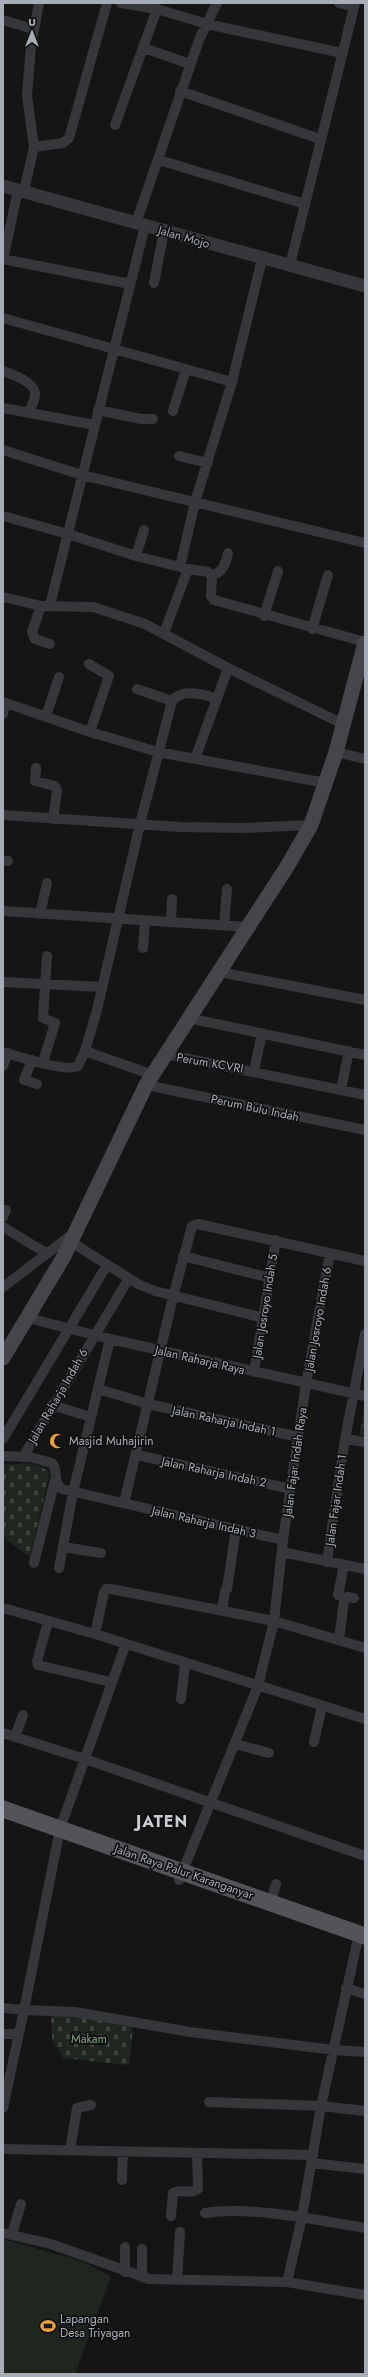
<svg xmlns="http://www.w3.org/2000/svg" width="368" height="2377" viewBox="0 0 368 2377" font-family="Jost,sans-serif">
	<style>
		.grass { fill: url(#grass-tufts) }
		.cemetery { fill: url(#cemetery-stones) }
		.garden { fill: #1f261f }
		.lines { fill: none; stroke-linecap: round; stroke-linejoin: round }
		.minor { stroke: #36373b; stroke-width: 10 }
		.tertiary { stroke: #36373b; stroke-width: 13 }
		.secondary { stroke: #44464b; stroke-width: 15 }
		.primary { stroke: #52545a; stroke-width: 17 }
		.labels { text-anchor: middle; stroke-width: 3.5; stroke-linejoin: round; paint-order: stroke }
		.street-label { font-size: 12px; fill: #a7adb6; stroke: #101011 }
		.poi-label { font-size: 12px; fill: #a7adb6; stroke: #101011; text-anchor: start }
		.park-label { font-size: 12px; fill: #7fa17e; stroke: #101011 }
		.district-label { font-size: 16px; font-weight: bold; letter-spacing: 1px; fill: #c8ccd2; stroke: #101011 }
	</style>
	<defs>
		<pattern id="grass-tufts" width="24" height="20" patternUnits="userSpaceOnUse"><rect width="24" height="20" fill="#1f261f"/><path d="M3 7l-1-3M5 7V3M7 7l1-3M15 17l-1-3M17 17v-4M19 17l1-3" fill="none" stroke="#3d433d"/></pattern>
		<pattern id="cemetery-stones" width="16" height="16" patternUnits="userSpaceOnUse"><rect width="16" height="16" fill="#1f261f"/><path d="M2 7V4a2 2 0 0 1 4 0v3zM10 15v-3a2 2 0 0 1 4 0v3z" fill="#3d433d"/></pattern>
	</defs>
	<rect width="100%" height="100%" fill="#151516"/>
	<path class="grass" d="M 365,1404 L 365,1436 L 359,1435 Z"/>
	<path class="cemetery" d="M 28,1463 L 41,1467 L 50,1472 L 30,1557 L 8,1541 L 3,1535 L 3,1465 Z
		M 51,2015 L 66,2015 L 131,2026 L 133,2030 L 129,2065 L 63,2058 L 52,2040 Z"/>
	<path class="garden" d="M 3,2239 L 84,2262 L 111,2277 L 75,2374 L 3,2374 Z"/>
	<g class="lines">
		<path class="minor" d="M 121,3 L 157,9 L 207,24 L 342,53
			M 339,3 L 354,7
			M 3,20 L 33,29
			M 144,48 L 190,64
			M 180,91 L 320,139
			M 115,125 L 157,9
			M 34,147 L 63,143 L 69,138 L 107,3
			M 159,160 L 305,204
			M 24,191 L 34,147 L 27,96 L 31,46 L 39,3
			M 136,223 L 199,40 L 217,3
			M 3,259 L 130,284
			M 3,260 L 18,190
			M 290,265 L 355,3
			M 154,283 L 164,231
			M 3,318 L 232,382
			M 3,371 C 12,374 35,382 35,394 C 35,400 31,407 29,412
			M 3,408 L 95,425
			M 98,410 L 141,419 L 153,419
			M 173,411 L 186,369
			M 3,450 L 82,475 L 365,543
			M 179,456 L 208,463
			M 3,516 L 68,534 L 136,556 L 188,569 L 208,572 L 212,577 L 211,596 L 214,600 L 365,642
			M 136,556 L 144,530
			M 180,567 L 195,502 L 232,382 L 262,259
			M 212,575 C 224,572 225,564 228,553
			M 3,597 L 41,606 L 93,607 L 145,624 L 228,668 L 343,724
			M 50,605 L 145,226
			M 41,606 L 32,632 L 35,639 L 50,644
			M 264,616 L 278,571
			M 312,629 L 328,575
			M 164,633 L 188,569
			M 89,664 L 109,676 L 90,732
			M 137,689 L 172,701
			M 3,702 L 90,732 L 158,752 L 326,783
			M 3,714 L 6,703
			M 46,716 L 59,677
			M 336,752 L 365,759
			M 195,759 L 228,668
			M 36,768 L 35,781 L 55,786 L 57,791 L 53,819
			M 3,815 L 180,827 L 245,828 L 311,825
			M 3,861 L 8,861
			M 3,911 L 248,927
			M 40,914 L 47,883
			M 171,922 L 172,899
			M 224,925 L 227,889
			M 143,948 L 145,921
			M 219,972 L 365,1000
			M 3,982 L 102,987
			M 188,1018 L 365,1055
			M 85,1051 L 153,1075
			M 3,1052 C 16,1056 68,1073 78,1066 L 85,1051 L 97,1010 L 140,824 L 172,701 C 181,688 204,694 217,699
			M 165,1054 L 365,1095
			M 32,1060 L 24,1080 L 37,1084
			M 43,1062 L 55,1023 L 43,1018 L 47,956
			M 3,1066 L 8,1053
			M 254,1071 L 262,1033
			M 146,1085 L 365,1130
			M 341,1089 L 349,1051
			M 3,1217 L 6,1210
			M 3,1227 L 46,1253
			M 71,1242 L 138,1284 L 155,1291 L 264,1318
			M 183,1256 L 270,1278
			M 3,1287 L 74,1233
			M 28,1318 L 110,1339 L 365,1396
			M 254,1372 L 276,1240
			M 98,1389 L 148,1404 L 299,1437
			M 52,1405 L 91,1417
			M 3,1439 L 107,1265
			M 345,1439 L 365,1442
			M 137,1455 L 291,1489
			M 3,1456 L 30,1457 L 52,1463 C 59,1471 52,1482 62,1489 L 283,1540
			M 23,1457 L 129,1278
			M 124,1503 L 173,1297 L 192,1226 L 198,1224 L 365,1261
			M 63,1547 L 101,1553
			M 282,1552 L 365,1569
			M 327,1562 L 345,1439 L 365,1334
			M 34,1563 L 55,1480
			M 59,1568 L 73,1492 L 110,1339
			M 338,1595 L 344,1565
			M 3,1608 L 95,1634 L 365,1719
			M 222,1611 L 225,1591 L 227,1589 L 236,1529
			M 48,1622 L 37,1661 L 38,1665 L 111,1682
			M 95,1634 L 104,1592 L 106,1589 L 111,1589 L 274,1621 L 365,1648
			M 339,1640 L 344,1600 L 347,1597 L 354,1598
			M 181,1699 L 185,1664
			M 3,1733 L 85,1759 L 365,1856
			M 15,1737 L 23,1715
			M 314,1742 L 322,1706
			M 235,1744 L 269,1753
			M 179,1880 L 258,1686 L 274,1621 L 283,1540 L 306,1384 L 330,1253
			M 271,1902 L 276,1884
			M 346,1988 L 365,1994
			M 3,2008 L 24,2010 L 60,1829 L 125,1646
			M 3,2034 L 19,2034
			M 209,2102 L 321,2106 L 365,2111
			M 3,2108 L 24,2010 L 75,2012 L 190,2032 L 334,2050 L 365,2052
			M 3,2149 L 313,2155
			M 70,2150 L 77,2108 L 91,2105
			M 311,2163 L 365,2169
			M 122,2180 L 123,2152
			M 205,2213 C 254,2206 316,2220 365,2228
			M 171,2216 L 173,2193 C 180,2188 191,2195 198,2189 L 197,2154
			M 3,2233 L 51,2244 L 149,2279 L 287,2282 L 365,2295
			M 12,2234 L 21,2204
			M 125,2272 L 125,2247
			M 142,2277 L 142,2249
			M 177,2280 L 180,2232
			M 287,2282 L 302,2217 L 321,2106 L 359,1934"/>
		<path class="tertiary" d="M 3,186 L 365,286"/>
		<path class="secondary" d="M 3,1358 L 63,1258 L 146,1085 L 288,865 L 311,825 L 336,752 L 365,643"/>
		<path class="primary" d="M 3,1809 L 365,1936"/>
	</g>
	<defs>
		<g id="mosque-bare" transform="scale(1.2)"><path d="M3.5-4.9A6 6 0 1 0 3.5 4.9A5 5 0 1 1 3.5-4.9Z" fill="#ee9e35" stroke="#101011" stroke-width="2.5" paint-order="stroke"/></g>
		<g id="stadium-bare" transform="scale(1.2)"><path d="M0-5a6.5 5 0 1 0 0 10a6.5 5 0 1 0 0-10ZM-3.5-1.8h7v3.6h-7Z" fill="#ee9e35" stroke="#101011" stroke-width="2.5" paint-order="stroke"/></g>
	</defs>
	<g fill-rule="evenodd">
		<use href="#mosque-bare" x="57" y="1441"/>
		<use href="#stadium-bare" x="48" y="2326"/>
	</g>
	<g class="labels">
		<g class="street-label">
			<text transform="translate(184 237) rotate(16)" y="4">Jalan Mojo</text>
			<text transform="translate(210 1063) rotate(10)" y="4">Perum KCVRI</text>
			<text transform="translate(255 1108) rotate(12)" y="4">Perum Bulu Indah</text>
			<text transform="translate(265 1306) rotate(-81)" y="4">Jalan Josroyo Indah 5</text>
			<text transform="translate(318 1319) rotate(-80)" y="4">Jalan Josroyo Indah 6</text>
			<text transform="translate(200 1360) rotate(13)" y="4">Jalan Raharja Raya</text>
			<text transform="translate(58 1396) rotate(-60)" y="4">Jalan Raharja Indah 6</text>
			<text transform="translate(224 1421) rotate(12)" y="4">Jalan Raharja Indah 1</text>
			<text transform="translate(295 1462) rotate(-82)" y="4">Jalan Fajar Indah Raya</text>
			<text transform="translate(214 1472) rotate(12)" y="4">Jalan Raharja Indah 2</text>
			<text transform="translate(336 1500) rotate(-82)" y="4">Jalan Fajar Indah 1</text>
			<text transform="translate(204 1522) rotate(13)" y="4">Jalan Raharja Indah 3</text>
			<text transform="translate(184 1872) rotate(19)" y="4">Jalan Raya Palur Karanganyar</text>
		</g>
		<g class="poi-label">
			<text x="69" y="1445">Masjid Muhajirin</text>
			<text x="60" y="2323">Lapangan<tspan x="60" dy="14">Desa Triyagan</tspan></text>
		</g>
		<g class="park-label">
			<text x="89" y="2043">Makam</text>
		</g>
		<g class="district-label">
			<text x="162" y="1827">JATEN</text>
		</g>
	</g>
	<rect width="368" height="2377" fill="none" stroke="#a7adb6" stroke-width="8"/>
	<g transform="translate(32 32)" stroke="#101011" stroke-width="3" paint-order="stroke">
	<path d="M0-3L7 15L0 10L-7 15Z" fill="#a7adb6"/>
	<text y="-6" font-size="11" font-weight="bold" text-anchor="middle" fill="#a7adb6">U</text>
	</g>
</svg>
